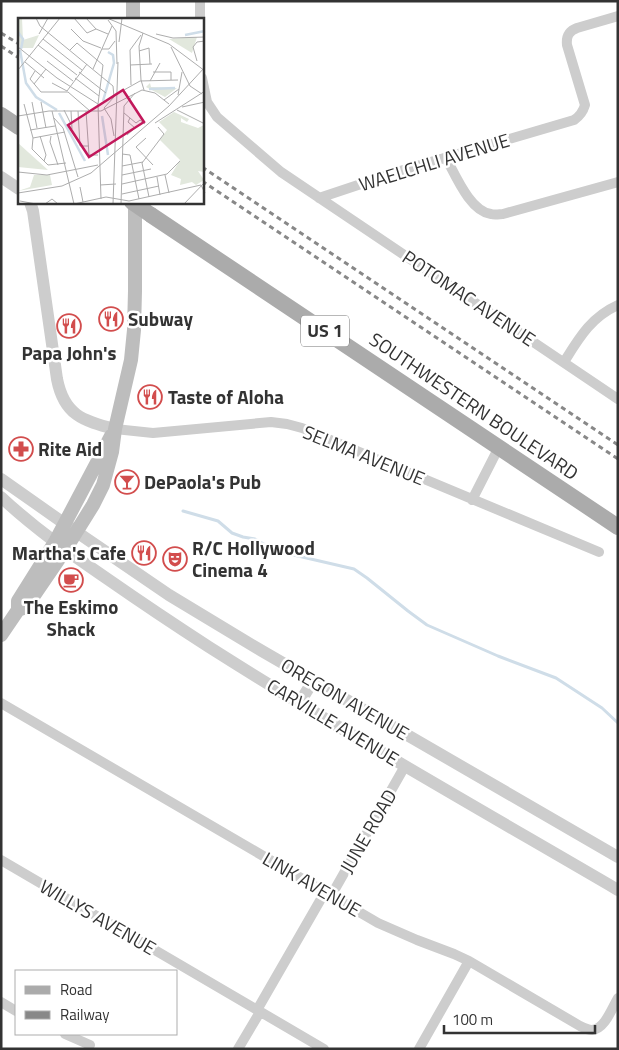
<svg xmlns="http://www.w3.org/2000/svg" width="619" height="1050" viewBox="0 0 619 1050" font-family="'Titillium Web',sans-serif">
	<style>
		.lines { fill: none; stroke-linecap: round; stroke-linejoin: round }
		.stream { stroke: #cfdde8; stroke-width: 3 }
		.minor { stroke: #cdcdcd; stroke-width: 10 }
		.tertiary { stroke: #cdcdcd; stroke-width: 12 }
		.secondary { stroke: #bdbdbd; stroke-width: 14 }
		.primary { stroke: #ababab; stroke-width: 16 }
		.rail { stroke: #888; stroke-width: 3; stroke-dasharray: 5 4; stroke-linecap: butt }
		.primary-bridge { stroke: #ababab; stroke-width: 16 }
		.labels { text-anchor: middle; stroke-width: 5; stroke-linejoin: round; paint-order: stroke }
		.shield { fill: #fff; stroke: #707070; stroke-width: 1 }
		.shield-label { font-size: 18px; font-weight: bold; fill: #333 }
		.street-label { font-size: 19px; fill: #333; stroke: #fff }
		.poi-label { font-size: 19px; font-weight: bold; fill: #333; stroke: #fff; text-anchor: start }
		.inset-river { fill: none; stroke: #cfdde8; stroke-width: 2.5 }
		.inset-road { fill: none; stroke: #adadad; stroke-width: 1 }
		.view { fill: #c2185b; fill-opacity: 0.15; stroke: #c2185b; stroke-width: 2.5 }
		.inset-edge { fill: none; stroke: #333; stroke-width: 2.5 }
	</style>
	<rect width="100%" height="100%" fill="#fff"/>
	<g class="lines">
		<path class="stream" d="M 183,511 L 218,521 L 232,533 L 243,537 L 255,539 L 267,546 L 285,553 L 354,569 L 367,578 L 408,611 L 427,625 L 498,656 L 556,678 L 602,708 L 618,723"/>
		<path class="minor" d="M 200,1 L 200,19
			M 202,78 L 207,102 L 217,117 L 281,172 L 618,399
			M 446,158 C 456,176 470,211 491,214 C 495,215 500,214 503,214 L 618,182
			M 319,198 L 400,171 L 574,120 C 580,116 583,112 585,105 L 567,45 C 566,36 569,31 577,28 L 618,16
			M 564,362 C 579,338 591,317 618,305
			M 115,429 L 153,433 L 271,422 L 287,424 L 302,428 L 599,552
			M 472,500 L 499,447
			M 1,703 L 378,923 L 417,940 L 454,954 L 469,961 L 580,1026 C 584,1028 588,1030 592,1030 C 605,1029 612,1008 618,998
			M 1,860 L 324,1049
			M 331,896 L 405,766
			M 1,1002 L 16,1011
			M 257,1010 L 325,892
			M 65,1034 L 90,1045
			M 238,1049 L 260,1012
			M 419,1049 L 469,961"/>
		<path class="tertiary" d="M 1,177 L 19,189
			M 30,202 L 33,211 L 57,379 C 64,415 83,421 115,429
			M 1,479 L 65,524 L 169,595 L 262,651 L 618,857
			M 1,497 C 34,528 71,554 109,580 C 142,603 175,625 209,647 C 343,732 481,810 618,890
			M 300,702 L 313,681"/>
		<path class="secondary" d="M 133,1 L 133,19
			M 18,610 L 26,607 L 65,550 L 93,505 L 103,485 L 112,452 L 115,429 L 131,360 L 134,330 L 135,291 L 135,202
			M 1,635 L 18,610 L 18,601 L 55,542 L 111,436"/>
		<path class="primary" d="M 1,115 L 19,127
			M 151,215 L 618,527"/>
		<path class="rail" d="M 1,33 L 19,44
			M 1,46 L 19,58
			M 202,167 L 618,445
			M 202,181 L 618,459"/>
		<path class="primary-bridge" d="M 132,202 L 151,215"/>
	</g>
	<defs>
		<g id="restaurant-ring" transform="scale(1.25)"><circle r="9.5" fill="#fff" stroke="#d24d4d" stroke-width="1.5"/><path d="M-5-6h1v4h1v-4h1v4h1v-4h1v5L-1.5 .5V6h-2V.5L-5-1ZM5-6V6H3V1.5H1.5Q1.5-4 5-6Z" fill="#d24d4d"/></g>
		<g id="pharmacy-ring" transform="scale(1.25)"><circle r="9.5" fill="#fff" stroke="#d24d4d" stroke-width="1.5"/><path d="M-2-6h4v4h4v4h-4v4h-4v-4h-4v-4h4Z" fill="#d24d4d"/></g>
		<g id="bar-ring" transform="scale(1.25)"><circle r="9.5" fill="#fff" stroke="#d24d4d" stroke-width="1.5"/><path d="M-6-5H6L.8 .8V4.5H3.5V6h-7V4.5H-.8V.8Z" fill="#d24d4d"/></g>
		<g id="theatre-ring" transform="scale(1.25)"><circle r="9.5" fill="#fff" stroke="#d24d4d" stroke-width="1.5"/><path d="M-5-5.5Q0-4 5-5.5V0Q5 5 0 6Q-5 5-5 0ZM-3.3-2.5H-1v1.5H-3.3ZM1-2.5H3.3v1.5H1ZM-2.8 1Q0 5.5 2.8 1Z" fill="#d24d4d"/></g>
		<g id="cafe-ring" transform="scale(1.25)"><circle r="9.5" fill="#fff" stroke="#d24d4d" stroke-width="1.5"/><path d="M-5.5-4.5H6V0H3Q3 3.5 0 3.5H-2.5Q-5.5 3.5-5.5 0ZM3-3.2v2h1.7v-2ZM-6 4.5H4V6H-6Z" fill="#d24d4d"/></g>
	</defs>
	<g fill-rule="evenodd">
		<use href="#restaurant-ring" x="111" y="319"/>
		<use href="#restaurant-ring" x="69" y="326"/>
		<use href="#restaurant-ring" x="150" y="397"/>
		<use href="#pharmacy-ring" x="21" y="449"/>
		<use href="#bar-ring" x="127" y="482"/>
		<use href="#restaurant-ring" x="144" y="553"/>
		<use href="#theatre-ring" x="175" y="559"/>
		<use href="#cafe-ring" x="71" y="580"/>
	</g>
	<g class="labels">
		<rect class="shield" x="301" y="315.5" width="48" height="31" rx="4"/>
		<g class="shield-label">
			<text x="325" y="337">US 1</text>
		</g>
		<g class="street-label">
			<text transform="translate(434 162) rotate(-17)" y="7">WAELCHLI AVENUE</text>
			<text transform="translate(469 298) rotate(34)" y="7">POTOMAC AVENUE</text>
			<text transform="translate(474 406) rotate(34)" y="7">SOUTHWESTERN BOULEVARD</text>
			<text transform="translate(364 455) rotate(22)" y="7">SELMA AVENUE</text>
			<text transform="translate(345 699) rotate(30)" y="7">OREGON AVENUE</text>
			<text transform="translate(333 722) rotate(31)" y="7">CARVILLE AVENUE</text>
			<text transform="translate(368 831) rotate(-60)" y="7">JUNE ROAD</text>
			<text transform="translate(312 884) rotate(30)" y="7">LINK AVENUE</text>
			<text transform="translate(98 917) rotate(30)" y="7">WILLYS AVENUE</text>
		</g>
		<g class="poi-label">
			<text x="128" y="326">Subway</text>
			<text x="69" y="360" text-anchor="middle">Papa John's</text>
			<text x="168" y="404">Taste of Aloha</text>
			<text x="38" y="456">Rite Aid</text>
			<text x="144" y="489">DePaola's Pub</text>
			<text x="192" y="555">R/C Hollywood<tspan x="192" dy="22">Cinema 4</tspan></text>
			<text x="126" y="560" text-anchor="end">Martha's Cafe</text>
			<text x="71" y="614" text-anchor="middle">The Eskimo<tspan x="71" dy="22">Shack</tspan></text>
		</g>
	</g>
	<g transform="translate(18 18)">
		<rect width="186" height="186" fill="#fff"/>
		<path d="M 0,0 L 4,0 L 5,22 L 21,17 L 15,30 L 2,30 ZM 179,19 L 174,35 L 151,21 ZM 132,65 L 133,69 L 159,70 L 147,79 L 128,69 ZM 156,94 L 171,101 L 169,104 L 163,100 L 163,104 L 180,110 L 186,107 L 186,154 L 180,153 L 186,162 L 178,167 L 174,164 L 162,167 L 163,161 L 153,157 L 162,142 L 142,122 L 149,112 L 141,104 ZM 0,125 L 30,152 L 0,149 ZM 16,157 L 32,157 L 34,167 L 0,173 L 12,169 Z" fill="#e2e8dd"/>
		<path class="inset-river" d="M 0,14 L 5,21 L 3,31M 167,17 L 187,13M 2,32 L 8,65 L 18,79 L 39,92M 131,71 L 157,70M 85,83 L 96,45 L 95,37 L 90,34M 41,95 L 67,143M 84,98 L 90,137"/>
		<path class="inset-road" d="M 18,0 L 22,8 L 95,68 L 96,79 L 86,90 L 93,101 L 96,118M 56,0 L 69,15 L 78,11M 68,0 L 78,11 L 90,16M 89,0 L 151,26 L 187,53M 90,2 L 98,13 L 99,46M 53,11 L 65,23 L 83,30M 125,15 L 121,28 L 123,62 L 126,72M 21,16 L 30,0M 138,16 L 155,20 L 187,19M 25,21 L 64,52M 101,24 L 104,0M 20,27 L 59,57M 0,29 L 39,60 L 80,86M 153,29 L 172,68 L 184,76M 84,31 L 91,31 L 97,23M 52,32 L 59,25 L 85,47 L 80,86 L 83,181M 121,33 L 131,30 L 132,46M 29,43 L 55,63M 179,43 L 175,29 L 179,24 L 187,23M 7,44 L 26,60M 112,47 L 134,46M 75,51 L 94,8M 0,52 L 42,0M 17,53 L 12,61 L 23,74 L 50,74 L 72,93M 61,54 L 88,75M 135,54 L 153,54 L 153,62M 57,60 L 81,78M 132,63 L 142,45M 34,65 L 49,73 L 69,46M 16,66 L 28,51M 113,67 L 112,32 L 123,17M 106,72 L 122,63 L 160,62M 160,77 L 164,54M 146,82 L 161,71M 14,84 L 19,110M 23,84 L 28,110M 6,86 L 15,120M 164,89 L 187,84M 46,92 L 53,106M 159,92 L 187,106M 34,93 L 56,186M 53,93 L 54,111M 60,93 L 62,128 L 71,128M 68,93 L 71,137 L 80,137M 106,95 L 118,105 L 122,102 L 127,106M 0,98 L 31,93 L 83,93 L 124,72 L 137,75 L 151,86M 36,100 L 45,110 L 60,159M 137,105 L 187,73M 12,112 L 37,108M 109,117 L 117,110 L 110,104 L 112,100M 22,118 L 28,137 L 26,143M 33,118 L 32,124 L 40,147M 15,120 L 14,131 L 30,147 L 48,145M 15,120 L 47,114M 128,120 L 118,129 L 135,147M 104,136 L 112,137 L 121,181M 104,148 L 125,144M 0,154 L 29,157 L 80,147M 104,157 L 133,151M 147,157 L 151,175M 139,159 L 142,177M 104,166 L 149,156 L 162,143M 82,167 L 98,166M 62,169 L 65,184M 0,175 L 44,168 L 73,155 L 151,88 L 187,49M 104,176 L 141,168M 131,179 L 124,145 L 146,116 L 140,109M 2,183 L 18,186M 27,186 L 34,181 L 40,186M 56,186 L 88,179 L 111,183 L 183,167 L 187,175M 95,186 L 100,44M 103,186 L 106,88 L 117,75M 166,186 L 187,164"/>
		<path class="view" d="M 105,72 L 126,104 L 71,139 L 50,107 Z"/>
		<rect width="186" height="186" class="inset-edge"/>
	</g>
	<rect width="619" height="1050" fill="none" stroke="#333333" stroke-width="5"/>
	<rect x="15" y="970" width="162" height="65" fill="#ffffff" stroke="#adadad"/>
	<rect x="25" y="986" width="25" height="8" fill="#ababab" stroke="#adadad"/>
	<text x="60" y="995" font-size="15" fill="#333333">Road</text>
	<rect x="25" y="1011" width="25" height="8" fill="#888888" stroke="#adadad"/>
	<text x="60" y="1020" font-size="15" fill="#333333">Railway</text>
	<path d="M444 1025v8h151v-8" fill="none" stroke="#333333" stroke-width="2.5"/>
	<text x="452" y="1025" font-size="15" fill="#333333" stroke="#ffffff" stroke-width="4" paint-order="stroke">100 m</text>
</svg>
